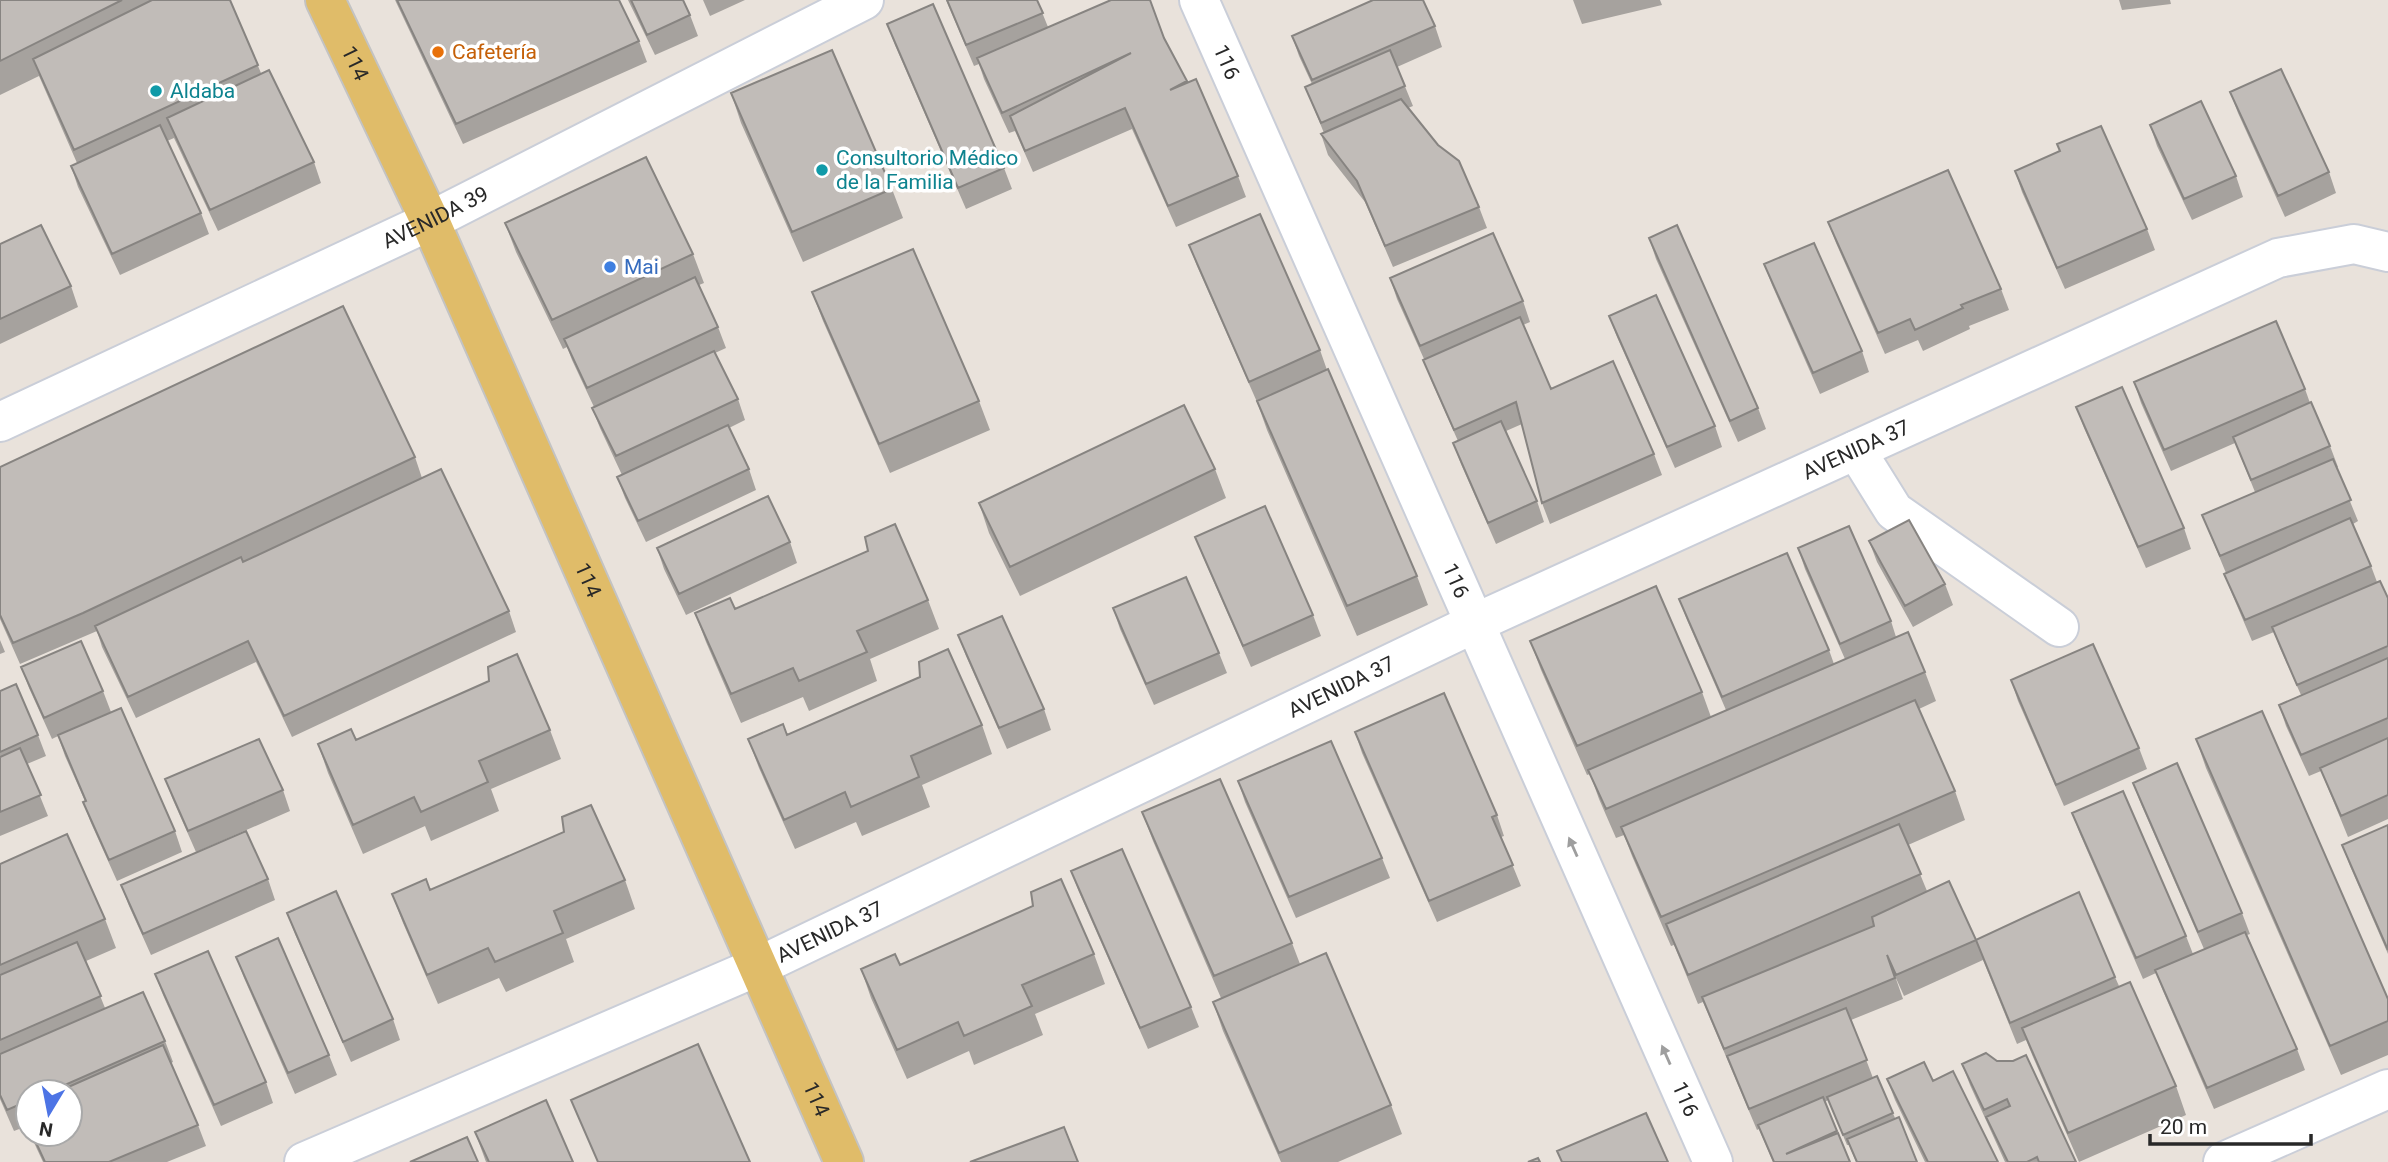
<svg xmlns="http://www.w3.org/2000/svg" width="2388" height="1162" viewBox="0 0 2388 1162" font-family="Roboto,sans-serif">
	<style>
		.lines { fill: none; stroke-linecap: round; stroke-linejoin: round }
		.minor-casing { stroke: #caced8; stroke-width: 42 }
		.major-casing { stroke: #c3c3c3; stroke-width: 42 }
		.minor { stroke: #fff; stroke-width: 38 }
		.major { stroke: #e0bc69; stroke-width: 38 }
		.wall { fill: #a6a29e }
		.building { fill: #c1bcb8; stroke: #878481; stroke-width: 2 }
		.oneway { fill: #9e9e9e }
		.food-dot { fill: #e8710a; stroke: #fff; stroke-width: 2.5 }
		.culture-dot { fill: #0f9aa8; stroke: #fff; stroke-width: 2.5 }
		.shop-dot { fill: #3f7fe0; stroke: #fff; stroke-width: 2.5 }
		.labels { text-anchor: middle; stroke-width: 7; stroke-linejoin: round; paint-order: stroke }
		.food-label { font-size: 21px; fill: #c56008; stroke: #fff; text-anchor: start }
		.street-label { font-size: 21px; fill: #282828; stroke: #fff }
		.culture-label { font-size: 21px; fill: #0d838f; stroke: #fff; text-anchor: start }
		.shop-label { font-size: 21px; fill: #366cbe; stroke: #fff; text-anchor: start }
	</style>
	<rect width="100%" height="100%" fill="#e9e2db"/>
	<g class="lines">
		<g class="minor-casing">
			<g id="minor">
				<path id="s1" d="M 1199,0 L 1713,1162"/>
				<path id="s2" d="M 0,422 L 430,221 L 864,0"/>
				<path d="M 1856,450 L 1894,511 L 2059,627"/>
				<path id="s3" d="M 304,1162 L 759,966 L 1473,624 L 2278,258 L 2354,244 L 2388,252"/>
				<path d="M 2223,1162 L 2388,1089"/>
			</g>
		</g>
		<g class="major-casing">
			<g id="major">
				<path id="s4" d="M 325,0 L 430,221 L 844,1162"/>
			</g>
		</g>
		<use href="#minor" class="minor"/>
		<use href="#major" class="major"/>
	</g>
	<path class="wall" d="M 0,0 L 230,0 L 261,73 L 314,162 L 321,183 L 218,231 L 174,138 L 167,141 L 201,213 L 209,234 L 120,275 L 78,187 L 71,166 L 77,163 L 39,76 L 0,95 Z
		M 395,0 L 619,0 L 639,41 L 647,62 L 463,144 Z
		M 628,0 L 683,0 L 690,15 L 698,36 L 655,55 Z
		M 703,0 L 745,0 L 710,16 Z
		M 946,0 L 1037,0 L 1048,27 L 1164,39 L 1238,176 L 1246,197 L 1176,227 L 1132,129 L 1033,172 L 1015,131 L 1009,133 L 984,79 L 979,64 L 974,66 Z
		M 1573,0 L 1660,0 L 1662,5 L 1582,24 Z
		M 2119,0 L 2170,0 L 2171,4 L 2122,10 Z
		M 887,24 L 1004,168 L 1012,189 L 966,209 L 895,45 Z
		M 1435,26 L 1442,47 L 1397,67 L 1413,106 L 1408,108 L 1479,207 L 1487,228 L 1393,267 L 1365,202 L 1328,155 L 1321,134 L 1324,133 L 1305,87 L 1312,84 L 1299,56 L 1292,36 Z
		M 2230,92 L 2329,172 L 2336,193 L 2285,217 L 2238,113 Z
		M 731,93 L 892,189 L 903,218 L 803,262 L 741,123 Z
		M 2150,125 L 2236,176 L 2243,197 L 2192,220 L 2157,146 Z
		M 2015,171 L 2147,229 L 2155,250 L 2065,289 L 2022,192 Z
		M 1828,222 L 2001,289 L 2009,310 L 1969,326 L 1970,329 L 1923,351 L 1918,340 L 1885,354 L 1836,243 Z
		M 505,223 L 693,254 L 704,283 L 699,285 L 718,327 L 726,348 L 715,353 L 738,399 L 745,420 L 729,428 L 749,469 L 756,490 L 646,542 L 625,498 L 617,477 L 622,475 L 600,428 L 592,408 L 594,407 L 572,360 L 567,347 L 563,349 L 516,252 Z
		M 1649,238 L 1758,408 L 1766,429 L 1738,442 L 1656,259 Z
		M 0,244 L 71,286 L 78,307 L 0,344 Z
		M 1189,245 L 1320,350 L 1327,370 L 1417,576 L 1428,605 L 1357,636 L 1267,430 L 1257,402 L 1197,266 Z
		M 1764,264 L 1862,351 L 1869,372 L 1820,394 L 1772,285 Z
		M 1390,278 L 1523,301 L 1530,322 L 1523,325 L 1551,389 L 1654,454 L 1662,475 L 1550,524 L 1542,503 L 1522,424 L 1506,431 L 1537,501 L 1544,522 L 1496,544 L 1461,464 L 1453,443 L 1458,441 L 1431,380 L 1424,359 L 1397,299 Z
		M 812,292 L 979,401 L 990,430 L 890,473 L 823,321 Z
		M 1609,316 L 1715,426 L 1722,447 L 1675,468 L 1617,337 Z
		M 2134,382 L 2305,389 L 2310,403 L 2330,446 L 2338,467 L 2336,467 L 2358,521 L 2353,524 L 2371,566 L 2377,582 L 2388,598 L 2388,819 L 2348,837 L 2321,771 L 2309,776 L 2286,726 L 2279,705 L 2301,695 L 2280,648 L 2274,632 L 2252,641 L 2232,594 L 2224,574 L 2226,573 L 2202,515 L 2255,492 L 2235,443 L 2171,471 L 2141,403 Z
		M 2076,407 L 2184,528 L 2191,549 L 2146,568 L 2084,428 Z
		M 415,457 L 422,478 L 509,611 L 516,632 L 292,737 L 256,662 L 136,718 L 102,647 L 97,631 L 20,664 L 0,619 L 0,467 Z
		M 1215,469 L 1226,498 L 1020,596 L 989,533 L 979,503 Z
		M 1195,537 L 1313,615 L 1321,636 L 1251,667 L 1203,557 Z
		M 1869,541 L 1945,584 L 1953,605 L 1913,627 L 1877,562 Z
		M 790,542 L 797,563 L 686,615 L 664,569 L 657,548 Z
		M 1798,548 L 1891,621 L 1896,637 L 1925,672 L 1936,701 L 1919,709 L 1955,791 L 1965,820 L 1908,845 L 1927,891 L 1976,940 L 2115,977 L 2119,986 L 2176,1086 L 2186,1115 L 2079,1162 L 2033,1057 L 2026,1040 L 2017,1044 L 1983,960 L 1904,996 L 1895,976 L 1903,999 L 1851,1020 L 1873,1078 L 1877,1076 L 1895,1118 L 1917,1162 L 1856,1162 L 1849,1145 L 1847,1145 L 1828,1100 L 1825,1102 L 1850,1162 L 1773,1162 L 1759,1129 L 1757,1130 L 1703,1002 L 1698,1004 L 1674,945 L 1671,946 L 1632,856 L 1624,835 L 1616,838 L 1599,799 L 1590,774 L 1587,775 L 1541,670 L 1530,641 L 1702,692 L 1711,717 L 1726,710 L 1687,620 L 1679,599 L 1829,650 L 1834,664 L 1845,659 L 1805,569 Z
		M 928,600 L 939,629 L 870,659 L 877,681 L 809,711 L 803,697 L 741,723 L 706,642 L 695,613 L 735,609 Z
		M 1113,608 L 1219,653 L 1227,673 L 1154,705 L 1120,629 Z
		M 958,635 L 1044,709 L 1051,730 L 1007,749 L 966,656 Z
		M 0,640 L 5,652 L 0,654 Z
		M 21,667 L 103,691 L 111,712 L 175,831 L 182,852 L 117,881 L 91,823 L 83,802 L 85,801 L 65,756 L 58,736 L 52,739 L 29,688 Z
		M 2011,680 L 2139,748 L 2147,769 L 2064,806 L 2018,701 Z
		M 0,691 L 38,735 L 46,756 L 27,764 L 48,816 L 0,836 Z
		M 982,725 L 992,754 L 922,785 L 930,807 L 862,836 L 856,822 L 795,849 L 759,768 L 748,739 L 787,735 Z
		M 550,730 L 561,759 L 491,789 L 499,811 L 431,841 L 425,826 L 363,854 L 328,773 L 318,744 L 356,740 Z
		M 1355,732 L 1497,815 L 1504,836 L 1501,837 L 1521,886 L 1437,922 L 1362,753 Z
		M 2196,739 L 2388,999 L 2388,1055 L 2341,1075 L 2206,768 Z
		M 165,779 L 283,790 L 290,811 L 196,852 L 173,800 Z
		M 1238,781 L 1382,858 L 1390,878 L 1296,918 L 1245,802 Z
		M 2133,783 L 2242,913 L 2250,934 L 2247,935 L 2297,1049 L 2305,1070 L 2214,1109 L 2163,991 L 2156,973 L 2143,979 L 2080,834 L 2072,813 L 2186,936 L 2193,954 L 2204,949 L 2141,804 Z
		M 1142,812 L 1292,943 L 1300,964 L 1391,1105 L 1402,1134 L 1338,1162 L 1281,1162 L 1223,1031 L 1213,1002 L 1221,998 L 1153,841 Z
		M 2388,825 L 2388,954 L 2350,866 L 2342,845 Z
		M 0,864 L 105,919 L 116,948 L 86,961 L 105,1008 L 165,1041 L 173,1062 L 171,1063 L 198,1125 L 206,1146 L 167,1162 L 43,1162 L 30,1134 L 70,1134 L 70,1092 L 28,1092 L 28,1129 L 27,1126 L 14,1131 L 0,1099 Z
		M 1071,871 L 1191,1007 L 1199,1027 L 1148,1049 L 1079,892 Z
		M 268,879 L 275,900 L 151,955 L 129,906 L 121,885 Z
		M 625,880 L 635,909 L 566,939 L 574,962 L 506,992 L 499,978 L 438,1004 L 403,923 L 392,894 L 430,890 Z
		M 287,913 L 393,1019 L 400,1040 L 351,1062 L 295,934 Z
		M 1094,954 L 1105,984 L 1035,1014 L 1043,1035 L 974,1065 L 969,1051 L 907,1079 L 871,998 L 861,969 L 900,965 Z
		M 236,957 L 329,1055 L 337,1075 L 295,1094 L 244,978 Z
		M 155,974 L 266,1082 L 273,1103 L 221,1126 L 163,995 Z
		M 1986,1053 L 2076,1162 L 2005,1162 L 1970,1085 L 1962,1064 Z
		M 1887,1079 L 1933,1081 L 1998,1162 L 1925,1162 L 1895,1100 Z
		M 475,1132 L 573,1162 L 486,1162 Z"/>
	<path class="building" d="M 0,0 L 122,0 L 0,61 Z
		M 152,0 L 230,0 L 258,65 L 74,150 L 33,59 Z
		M 397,0 L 619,0 L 639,41 L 456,124 Z
		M 631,0 L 683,0 L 690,15 L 647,35 Z
		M 947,0 L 1037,0 L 1043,13 L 966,45 Z
		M 1111,0 L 1150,0 L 1164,38 L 1187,81 L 1170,90 L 1196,79 L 1238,176 L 1168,206 L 1125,108 L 1025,151 L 1010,116 L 1131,53 L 1002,113 L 977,58 Z
		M 1373,0 L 1423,0 L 1435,26 L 1312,80 L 1292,36 Z
		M 933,4 L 1004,168 L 958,188 L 887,24 Z
		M 832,50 L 892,189 L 792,232 L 731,93 Z
		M 1390,50 L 1405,86 L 1321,123 L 1305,87 Z
		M 2281,69 L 2329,172 L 2278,196 L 2230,92 Z
		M 269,70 L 314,162 L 210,210 L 167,118 Z
		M 1401,99 L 1438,145 L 1459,161 L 1479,207 L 1385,246 L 1357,181 L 1321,134 Z
		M 2201,101 L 2236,176 L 2184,199 L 2150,125 Z
		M 160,125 L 201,213 L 112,254 L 71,166 Z
		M 2101,126 L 2147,229 L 2057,268 L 2015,171 L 2060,151 L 2057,144 Z
		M 646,157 L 693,254 L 552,320 L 505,223 Z
		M 1948,170 L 2001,289 L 1961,305 L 1963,308 L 1915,330 L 1910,319 L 1878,333 L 1828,222 Z
		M 1260,214 L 1320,350 L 1249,382 L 1189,245 Z
		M 41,225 L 71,286 L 0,319 L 0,244 Z
		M 1677,225 L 1758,408 L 1730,421 L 1649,238 Z
		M 1493,233 L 1523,301 L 1420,346 L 1390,278 Z
		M 1814,243 L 1862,351 L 1813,373 L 1764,264 Z
		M 913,249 L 979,401 L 879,444 L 812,292 Z
		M 695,277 L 718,327 L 587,388 L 564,339 Z
		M 1656,295 L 1715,426 L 1667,447 L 1609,316 Z
		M 343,306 L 415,457 L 83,613 L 13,643 L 0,615 L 0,467 Z
		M 1520,317 L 1551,389 L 1613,361 L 1654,454 L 1542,503 L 1516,402 L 1454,430 L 1423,360 Z
		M 2276,321 L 2305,389 L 2164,450 L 2134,382 Z
		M 714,351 L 738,399 L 616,456 L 592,408 Z
		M 1328,369 L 1417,576 L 1347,606 L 1257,401 Z
		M 2122,387 L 2184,528 L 2138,547 L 2076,407 Z
		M 2311,402 L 2330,446 L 2251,480 L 2233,437 Z
		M 1184,405 L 1215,469 L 1010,567 L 979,503 Z
		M 1501,421 L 1537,501 L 1488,523 L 1453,443 Z
		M 728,425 L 749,469 L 638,521 L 617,477 Z
		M 2333,459 L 2351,500 L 2220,556 L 2202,515 Z
		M 441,469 L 509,611 L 284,716 L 248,641 L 128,697 L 95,626 L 241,557 L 243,562 Z
		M 768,496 L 790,542 L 679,594 L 657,548 Z
		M 1265,506 L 1313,615 L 1243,646 L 1195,537 Z
		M 2350,518 L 2371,566 L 2245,620 L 2224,574 Z
		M 1909,520 L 1945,584 L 1905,606 L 1869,541 Z
		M 895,524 L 928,600 L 857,631 L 867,652 L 799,681 L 793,668 L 731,694 L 695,613 L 730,598 L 735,609 L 868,551 L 865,537 Z
		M 1849,526 L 1891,621 L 1840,644 L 1798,548 Z
		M 1787,553 L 1829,650 L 1722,697 L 1679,599 Z
		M 1186,577 L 1219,653 L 1146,684 L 1113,608 Z
		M 2380,581 L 2388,598 L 2388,646 L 2297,685 L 2272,627 Z
		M 1656,586 L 1702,692 L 1577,746 L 1530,641 Z
		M 1002,616 L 1044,709 L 999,728 L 958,635 Z
		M 1908,632 L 1925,672 L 1606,809 L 1588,770 Z
		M 81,641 L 103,691 L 44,718 L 21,667 Z
		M 2093,644 L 2139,748 L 2056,785 L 2011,680 Z
		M 948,649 L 982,725 L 911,756 L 919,777 L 851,807 L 845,792 L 784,820 L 748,739 L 783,724 L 787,735 L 920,677 L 919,662 Z
		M 517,654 L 550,730 L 479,761 L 488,782 L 421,812 L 414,797 L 353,825 L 318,744 L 351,729 L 356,740 L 489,681 L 488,667 Z
		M 2388,658 L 2388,718 L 2301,755 L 2279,705 Z
		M 16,684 L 38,735 L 0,752 L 0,691 Z
		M 1444,693 L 1497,815 L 1492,817 L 1513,865 L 1429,901 L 1355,732 Z
		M 1915,700 L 1955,791 L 1661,917 L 1621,827 Z
		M 121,708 L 175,831 L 109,860 L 83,802 L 86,801 L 58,735 Z
		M 2262,711 L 2388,999 L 2388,1021 L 2330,1046 L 2196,739 Z
		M 2388,738 L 2388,795 L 2341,816 L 2320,768 Z
		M 259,739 L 283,790 L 188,831 L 165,779 Z
		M 1331,741 L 1382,858 L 1289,897 L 1238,781 Z
		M 20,748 L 41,795 L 0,812 L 0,757 Z
		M 2177,763 L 2242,913 L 2198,932 L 2133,783 Z
		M 1220,779 L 1292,943 L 1214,976 L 1142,812 Z
		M 2123,791 L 2186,936 L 2136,958 L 2072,813 Z
		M 591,805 L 625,880 L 554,911 L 563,933 L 495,962 L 488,948 L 427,975 L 392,894 L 426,879 L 430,890 L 564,832 L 562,817 Z
		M 1899,824 L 1921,874 L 1688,975 L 1666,924 Z
		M 2388,825 L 2388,950 L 2342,845 Z
		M 246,831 L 268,879 L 143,934 L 121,885 Z
		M 67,834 L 105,919 L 0,965 L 0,864 Z
		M 1122,849 L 1191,1007 L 1140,1028 L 1071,871 Z
		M 1061,879 L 1094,954 L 1022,985 L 1032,1006 L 964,1036 L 958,1022 L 897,1050 L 861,969 L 895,954 L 900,965 L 1033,906 L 1031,892 Z
		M 1949,881 L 1976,940 L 2079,892 L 2115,977 L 2010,1023 L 1976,940 L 1896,975 L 1887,955 L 1895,978 L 1724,1049 L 1702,997 L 1874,926 L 1872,917 Z
		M 336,891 L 393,1019 L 343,1042 L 287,913 Z
		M 2245,932 L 2297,1049 L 2207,1088 L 2155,970 Z
		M 278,938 L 329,1055 L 288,1073 L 236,957 Z
		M 77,942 L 101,996 L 0,1040 L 0,975 Z
		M 208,951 L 266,1082 L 214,1105 L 155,974 Z
		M 1326,953 L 1391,1105 L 1279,1153 L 1213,1002 Z
		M 2130,982 L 2176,1086 L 2068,1133 L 2022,1028 Z
		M 143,992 L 165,1041 L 49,1092 L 28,1092 L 28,1101 L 7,1110 L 0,1095 L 0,1054 Z
		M 1846,1008 L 1867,1060 L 1749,1109 L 1727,1056 Z
		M 698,1044 L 750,1162 L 598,1162 L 571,1100 Z
		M 163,1045 L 198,1125 L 109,1162 L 45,1162 L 32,1134 L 70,1134 L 70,1092 L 57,1092 Z
		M 1986,1053 L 1997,1061 L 2013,1061 L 2026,1055 L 2076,1162 L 2039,1162 L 2037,1157 L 2027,1162 L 2008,1162 L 1986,1117 L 2010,1106 L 2007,1099 L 1984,1110 L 1962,1064 Z
		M 1924,1062 L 1933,1081 L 1953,1071 L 1998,1162 L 1928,1162 L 1887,1079 Z
		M 1877,1076 L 1893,1113 L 1843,1135 L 1827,1097 Z
		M 1823,1097 L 1837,1131 L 1786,1154 L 1838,1133 L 1850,1162 L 1774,1162 L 1758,1125 Z
		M 546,1100 L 573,1162 L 489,1162 L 475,1132 Z
		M 28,1105 L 28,1125 L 21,1108 Z
		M 1646,1113 L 1668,1162 L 1562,1162 L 1557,1151 Z
		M 1899,1117 L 1917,1162 L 1857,1162 L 1847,1139 Z
		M 1064,1127 L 1078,1162 L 970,1162 Z
		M 467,1137 L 478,1162 L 410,1162 Z
		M 1538,1158 L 1540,1162 L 1528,1162 Z"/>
	<defs><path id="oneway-solid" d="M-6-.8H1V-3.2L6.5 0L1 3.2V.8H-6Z" transform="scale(1.75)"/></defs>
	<g class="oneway">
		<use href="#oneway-solid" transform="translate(1573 847) rotate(-114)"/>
		<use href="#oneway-solid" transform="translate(1666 1055) rotate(-114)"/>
	</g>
	<circle class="food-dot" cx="438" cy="52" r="7"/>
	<g class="culture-dot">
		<circle cx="156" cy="91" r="7"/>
		<circle cx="822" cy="170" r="7"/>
	</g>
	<circle class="shop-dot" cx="610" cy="267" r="7"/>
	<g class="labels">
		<g class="food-label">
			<text x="452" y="59">Cafetería</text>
		</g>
		<g class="street-label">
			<text dy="7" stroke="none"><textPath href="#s4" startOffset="70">114</textPath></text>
			<text dy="7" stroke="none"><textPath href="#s1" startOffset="68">116</textPath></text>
			<text dy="7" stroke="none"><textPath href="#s2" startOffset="481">AVENIDA 39</textPath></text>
			<text dy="7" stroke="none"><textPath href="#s3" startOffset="1708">AVENIDA 37</textPath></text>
			<text dy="7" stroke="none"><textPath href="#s4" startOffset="637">114</textPath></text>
			<text dy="7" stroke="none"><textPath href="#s1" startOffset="635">116</textPath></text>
			<text dy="7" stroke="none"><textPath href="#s3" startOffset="1141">AVENIDA 37</textPath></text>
			<text dy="7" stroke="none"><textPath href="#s3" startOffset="574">AVENIDA 37</textPath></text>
			<text dy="7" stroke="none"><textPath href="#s4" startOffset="1204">114</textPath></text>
			<text dy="7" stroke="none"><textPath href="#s1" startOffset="1202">116</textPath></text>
		</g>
		<g class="culture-label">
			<text x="170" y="98">Aldaba</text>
			<text x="836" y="165">Consultorio Médico<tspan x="836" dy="24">de la Familia</tspan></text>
		</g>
		<g class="shop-label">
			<text x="624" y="274">Mai</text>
		</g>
	</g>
	<g transform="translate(49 1113) rotate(190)"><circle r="33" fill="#ffffff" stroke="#a9a9a9" stroke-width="2"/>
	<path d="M0-5L12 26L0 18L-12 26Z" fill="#4d74e5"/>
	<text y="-10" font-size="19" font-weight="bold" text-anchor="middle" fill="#282828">N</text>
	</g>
	<path d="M2150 1134v10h161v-10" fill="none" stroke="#282828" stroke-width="3.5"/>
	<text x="2160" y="1134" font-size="21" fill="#282828" stroke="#ffffff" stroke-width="5" paint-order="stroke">20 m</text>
</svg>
